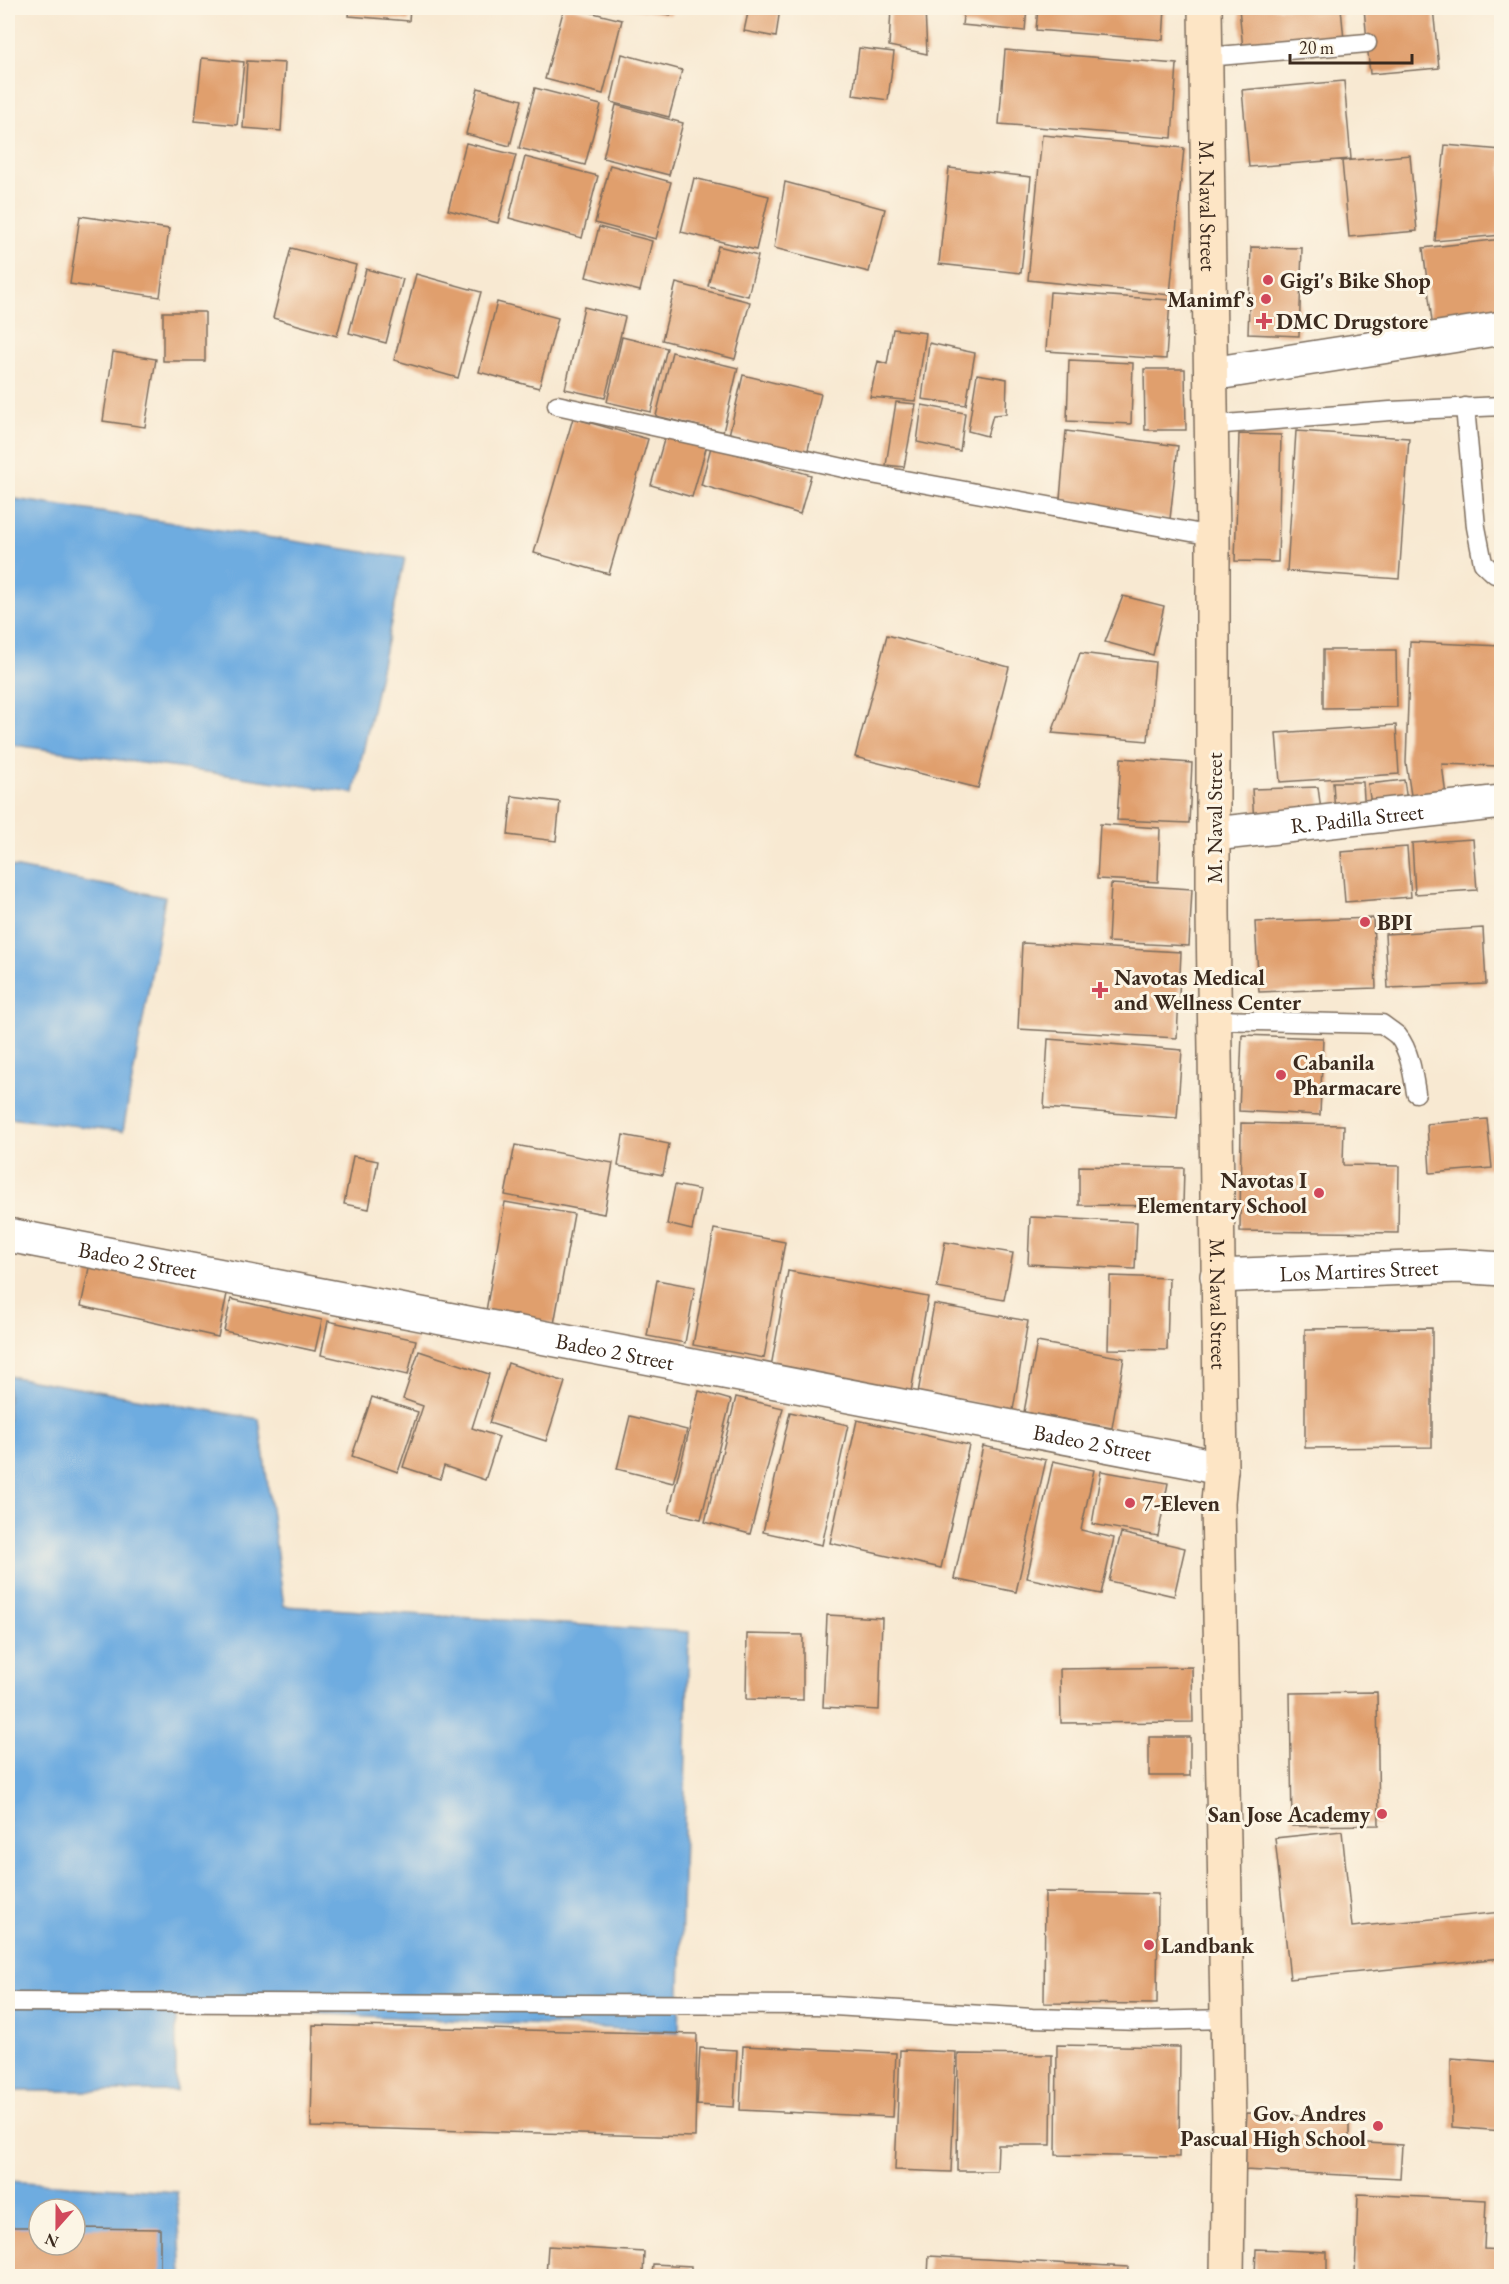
<svg xmlns="http://www.w3.org/2000/svg" width="1509" height="2284" viewBox="0 0 1509 2284" font-family="'EB Garamond',serif">
	<style>
		.water { fill: #6eace0; stroke: #546b7f; stroke-width: 1.5; fill-rule: evenodd }
		.building { fill: #e09f6d }
		.lines { fill: none; stroke-linecap: round; stroke-linejoin: round }
		.service-casing { stroke: #7d6d5d; stroke-width: 21 }
		.minor-casing { stroke: #7d6d5d; stroke-width: 36 }
		.tertiary-casing { stroke: #7d6d5d; stroke-width: 36 }
		.secondary-casing { stroke: #7d6d5d; stroke-width: 36 }
		.service { stroke: #fff; stroke-width: 18 }
		.minor { stroke: #fff; stroke-width: 33 }
		.tertiary { stroke: #fff; stroke-width: 33 }
		.secondary { stroke: #fde5c5; stroke-width: 33 }
		.poi-dot { fill: #d1495b; stroke: #fcf5e5; stroke-width: 2 }
		.labels { text-anchor: middle; stroke-width: 6; stroke-linejoin: round; paint-order: stroke }
		.street-label { font-size: 22px; fill: #3b2a1e; stroke: #fcf5e5 }
		.poi-label { font-size: 22px; font-weight: bold; fill: #3b2a1e; stroke: #fcf5e5; text-anchor: start }
	</style>
	<rect width="100%" height="100%" fill="#fcf5e5"/>
	<filter id="ink" filterUnits="userSpaceOnUse"><feTurbulence type="fractalNoise" baseFrequency=".0167" numOctaves="2"/><feDisplacementMap in="SourceGraphic" scale="12" xChannelSelector="R" yChannelSelector="G"/><feConvolveMatrix kernelMatrix="1 2 1 2 8 2 1 2 1" color-interpolation-filters="sRGB"/></filter>
	<filter id="wash" filterUnits="userSpaceOnUse"><feTurbulence type="fractalNoise" baseFrequency=".008" numOctaves="4" result="noise"/><feDisplacementMap in="SourceGraphic" scale="24" xChannelSelector="R" yChannelSelector="G"/><feGaussianBlur stdDeviation="1.35" result="paint"/><feColorMatrix in="noise" values="0 0 0 0 0 0 0 0 0 0 0 0 0 0 0 0 0 1.4 0 .05"/><feComposite in="paint" operator="in"/></filter>
	<g filter="url(#wash)">
		<rect width="100%" height="100%" fill="#f8e9d2"/>
		<path class="water" d="M 8,498 L 405,558 L 354,793 L 8,744 Z
			M 8,866 L 165,897 L 123,1131 L 8,1118 Z
			M 8,1376 L 259,1419 L 284,1606 L 689,1632 L 679,2032 L 176,2006 L 176,2091 L 8,2091 Z
			M 8,2181 L 177,2192 L 182,2276 L 8,2276 ZM 39,2209 L 75,2209 L 75,2245 L 39,2245 Z"/>
		<g id="blocks">
			<path class="building" d="M 350,8 L 410,8 L 409,21 L 349,16 Z
				M 564,8 L 573,8 L 622,20 L 603,94 L 545,79 Z
				M 627,8 L 672,8 L 671,15 Z
				M 749,8 L 780,8 L 776,37 L 744,31 Z
				M 891,8 L 925,8 L 927,54 L 889,46 Z
				M 964,8 L 1027,8 L 1025,31 L 962,25 Z
				M 1038,8 L 1165,8 L 1163,40 L 1036,30 Z
				M 1239,8 L 1341,8 L 1344,40 L 1243,49 Z
				M 1364,8 L 1433,8 L 1439,68 L 1370,74 Z
				M 859,48 L 894,52 L 888,100 L 853,95 Z
				M 1005,50 L 1177,64 L 1172,138 L 999,124 Z
				M 622,54 L 682,70 L 669,117 L 611,102 Z
				M 202,58 L 244,62 L 237,125 L 195,121 Z
				M 247,61 L 285,63 L 281,131 L 243,128 Z
				M 1344,81 L 1351,159 L 1249,167 L 1242,90 Z
				M 478,88 L 522,100 L 510,146 L 466,134 Z
				M 535,88 L 601,105 L 585,165 L 519,148 Z
				M 616,105 L 683,123 L 669,175 L 603,158 Z
				M 1042,135 L 1184,148 L 1170,295 L 1028,280 Z
				M 466,143 L 516,155 L 498,223 L 448,210 Z
				M 1445,145 L 1502,150 L 1502,235 L 1435,241 Z
				M 1410,155 L 1417,231 L 1349,237 L 1342,161 Z
				M 525,157 L 598,176 L 582,238 L 509,218 Z
				M 610,165 L 671,182 L 656,239 L 595,223 Z
				M 949,168 L 1031,177 L 1021,273 L 939,264 Z
				M 694,178 L 769,196 L 756,250 L 681,232 Z
				M 785,182 L 885,209 L 869,272 L 774,248 Z
				M 80,216 L 169,229 L 160,297 L 70,284 Z
				M 599,227 L 652,241 L 640,291 L 586,277 Z
				M 1502,239 L 1502,327 L 1434,338 L 1423,248 Z
				M 718,246 L 758,256 L 748,296 L 708,286 Z
				M 1251,247 L 1302,248 L 1299,336 L 1248,334 Z
				M 291,248 L 356,265 L 337,336 L 273,318 Z
				M 366,269 L 403,279 L 386,343 L 349,333 Z
				M 416,274 L 481,292 L 458,378 L 394,360 Z
				M 676,283 L 750,302 L 735,359 L 662,340 Z
				M 1050,292 L 1170,300 L 1166,359 L 1046,351 Z
				M 497,302 L 558,318 L 539,388 L 479,372 Z
				M 584,307 L 625,317 L 605,398 L 565,389 Z
				M 163,312 L 205,312 L 205,361 L 163,361 Z
				M 893,329 L 926,333 L 916,401 L 870,397 L 878,361 L 887,364 Z
				M 622,337 L 667,348 L 651,412 L 607,402 Z
				M 929,343 L 975,353 L 966,405 L 922,399 Z
				M 113,352 L 156,359 L 145,427 L 103,421 Z
				M 672,352 L 738,368 L 723,432 L 656,416 Z
				M 1069,360 L 1133,363 L 1131,424 L 1067,421 Z
				M 1144,369 L 1185,369 L 1186,430 L 1145,430 Z
				M 977,374 L 1007,379 L 1006,414 L 993,415 L 987,436 L 968,431 Z
				M 743,375 L 821,394 L 807,454 L 729,435 Z
				M 896,402 L 916,404 L 904,467 L 886,465 Z
				M 922,405 L 965,413 L 960,451 L 917,442 Z
				M 573,418 L 648,439 L 609,574 L 534,553 Z
				M 1066,431 L 1178,446 L 1170,519 L 1060,499 Z
				M 1296,431 L 1409,438 L 1399,579 L 1287,571 Z
				M 666,433 L 707,445 L 692,497 L 651,485 Z
				M 1239,434 L 1281,435 L 1278,562 L 1235,561 Z
				M 711,447 L 811,475 L 800,514 L 701,485 Z
				M 1123,596 L 1164,606 L 1153,655 L 1105,642 Z
				M 887,635 L 1009,667 L 978,788 L 855,757 Z
				M 1410,642 L 1502,646 L 1499,766 L 1442,764 L 1447,804 L 1413,808 L 1406,763 Z
				M 1323,650 L 1396,650 L 1397,707 L 1323,708 Z
				M 1080,653 L 1155,662 L 1148,741 L 1052,733 Z
				M 1396,725 L 1399,774 L 1280,782 L 1276,733 Z
				M 1121,758 L 1192,763 L 1189,823 L 1117,820 Z
				M 1404,780 L 1408,808 L 1372,812 L 1368,784 Z
				M 1333,782 L 1363,782 L 1365,814 L 1335,815 Z
				M 1318,787 L 1322,818 L 1254,823 L 1252,789 Z
				M 512,796 L 560,802 L 556,841 L 508,835 Z
				M 1100,824 L 1160,828 L 1158,882 L 1097,879 Z
				M 1473,839 L 1477,890 L 1415,894 L 1412,843 Z
				M 1407,847 L 1411,897 L 1345,902 L 1341,852 Z
				M 1111,884 L 1192,889 L 1189,946 L 1108,942 Z
				M 1373,918 L 1376,988 L 1259,992 L 1255,922 Z
				M 1483,928 L 1486,984 L 1388,988 L 1385,934 Z
				M 1022,943 L 1181,952 L 1177,1038 L 1018,1029 Z
				M 1242,1035 L 1323,1038 L 1320,1115 L 1239,1111 Z
				M 1048,1039 L 1182,1050 L 1177,1118 L 1044,1108 Z
				M 1487,1119 L 1492,1168 L 1430,1173 L 1427,1124 Z
				M 1241,1123 L 1344,1125 L 1343,1165 L 1399,1166 L 1398,1233 L 1240,1231 Z
				M 623,1135 L 669,1144 L 663,1175 L 618,1166 Z
				M 515,1145 L 613,1163 L 604,1214 L 505,1195 Z
				M 353,1156 L 378,1161 L 369,1209 L 344,1204 Z
				M 1079,1166 L 1184,1168 L 1183,1206 L 1079,1205 Z
				M 675,1185 L 700,1190 L 692,1230 L 667,1224 Z
				M 505,1202 L 574,1214 L 554,1324 L 486,1311 Z
				M 1030,1217 L 1137,1222 L 1135,1269 L 1028,1264 Z
				M 714,1229 L 785,1242 L 764,1358 L 693,1345 Z
				M 945,1242 L 1013,1253 L 1004,1300 L 937,1288 Z
				M 90,1263 L 227,1294 L 218,1337 L 81,1306 Z
				M 788,1271 L 928,1297 L 911,1392 L 771,1367 Z
				M 1110,1276 L 1169,1278 L 1167,1350 L 1108,1349 Z
				M 657,1280 L 695,1287 L 685,1343 L 647,1336 Z
				M 231,1299 L 322,1320 L 315,1351 L 224,1331 Z
				M 934,1304 L 1028,1321 L 1013,1410 L 918,1393 Z
				M 328,1321 L 416,1340 L 408,1375 L 321,1355 Z
				M 1432,1328 L 1432,1447 L 1305,1448 L 1305,1329 Z
				M 1037,1342 L 1124,1358 L 1112,1428 L 1024,1412 Z
				M 419,1351 L 489,1374 L 472,1428 L 499,1437 L 485,1480 L 444,1466 L 440,1479 L 403,1467 L 423,1406 L 403,1399 Z
				M 508,1363 L 565,1382 L 546,1441 L 489,1423 Z
				M 699,1391 L 731,1400 L 701,1519 L 669,1512 Z
				M 372,1397 L 418,1412 L 398,1472 L 352,1456 Z
				M 736,1397 L 783,1408 L 750,1534 L 705,1522 Z
				M 790,1412 L 848,1425 L 822,1545 L 763,1532 Z
				M 630,1416 L 687,1430 L 673,1483 L 617,1469 Z
				M 857,1420 L 969,1445 L 941,1568 L 830,1543 Z
				M 983,1446 L 1046,1460 L 1016,1592 L 954,1579 Z
				M 1053,1461 L 1094,1470 L 1081,1530 L 1114,1538 L 1101,1594 L 1027,1578 Z
				M 1101,1471 L 1168,1483 L 1158,1536 L 1092,1524 Z
				M 1121,1533 L 1185,1548 L 1174,1596 L 1109,1581 Z
				M 827,1615 L 882,1618 L 879,1710 L 823,1707 Z
				M 747,1634 L 803,1635 L 803,1700 L 746,1699 Z
				M 1192,1667 L 1193,1722 L 1061,1723 L 1060,1669 Z
				M 1377,1692 L 1379,1825 L 1292,1826 L 1290,1693 Z
				M 1149,1737 L 1190,1737 L 1190,1776 L 1149,1776 Z
				M 1342,1831 L 1352,1927 L 1502,1912 L 1502,1958 L 1290,1979 L 1275,1838 Z
				M 1045,1892 L 1158,1894 L 1157,2004 L 1044,2003 Z
				M 313,2025 L 697,2034 L 695,2137 L 311,2127 Z
				M 1057,2045 L 1180,2047 L 1179,2157 L 1056,2155 Z
				M 743,2046 L 896,2053 L 893,2117 L 740,2110 Z
				M 700,2048 L 737,2050 L 734,2107 L 697,2105 Z
				M 900,2050 L 956,2052 L 951,2172 L 895,2170 Z
				M 958,2054 L 1052,2055 L 1051,2145 L 998,2145 L 997,2171 L 957,2171 Z
				M 1451,2058 L 1502,2062 L 1502,2131 L 1452,2127 Z
				M 1247,2113 L 1349,2118 L 1349,2142 L 1402,2145 L 1400,2178 L 1244,2170 Z
				M 1358,2194 L 1486,2200 L 1484,2249 L 1502,2250 L 1502,2276 L 1355,2276 Z
				M 8,2227 L 39,2227 L 39,2245 L 75,2245 L 75,2228 L 160,2229 L 160,2276 L 8,2276 Z
				M 548,2246 L 644,2252 L 643,2276 L 546,2276 Z
				M 1256,2249 L 1327,2252 L 1327,2276 L 1255,2276 Z
				M 929,2256 L 1128,2267 L 1127,2276 L 928,2276 Z
				M 653,2264 L 691,2266 L 691,2276 L 652,2276 Z"/>
		</g>
	</g>
	<g filter="url(#ink)">
		<use href="#blocks" fill-opacity="0" stroke="#7d6d5d" stroke-width="1.5"/>
		<g class="lines">
			<g class="service-casing">
				<path id="service" d="M 1207,57 L 1367,43
					M 557,405 L 866,473 L 1213,536
					M 1465,407 L 1476,527 L 1483,563 L 1495,574 L 1502,575
					M 1212,425 L 1390,411 L 1502,406
					M 1214,1020 L 1382,1024 C 1387,1028 1394,1032 1398,1036 C 1410,1051 1413,1075 1416,1093
					M 8,2002 L 817,2005 L 1032,2018 L 1144,2021 L 1227,2019"/>
			</g>
			<g class="minor-casing">
				<g id="minor">
					<path d="M 1211,374 L 1502,328"/>
					<path id="s1" d="M 1214,834 L 1502,802"/>
					<path id="s2" d="M 8,1235 L 1189,1461 L 1221,1469"/>
				</g>
			</g>
			<g class="tertiary-casing">
				<g id="tertiary">
					<path id="s3" d="M 1217,1276 L 1458,1266 L 1502,1269"/>
				</g>
			</g>
			<g class="secondary-casing">
				<g id="secondary">
					<path id="s4" d="M 1205,8 L 1213,536 L 1213,914 L 1221,1469 L 1218,1502 L 1229,2127 L 1227,2276"/>
				</g>
			</g>
			<use href="#service" class="service"/>
			<use href="#minor" class="minor"/>
			<use href="#tertiary" class="tertiary"/>
			<use href="#secondary" class="secondary"/>
		</g>
	</g>
	<g class="poi-dot">
		<circle cx="1268" cy="280" r="6"/>
		<circle cx="1266" cy="299" r="6"/>
		<path d="M1261 312h6v6h6v6h-6v6h-6v-6h-6v-6h6z"/>
		<circle cx="1365" cy="922" r="6"/>
		<path d="M1097 981h6v6h6v6h-6v6h-6v-6h-6v-6h6z"/>
		<circle cx="1281" cy="1075" r="6"/>
		<circle cx="1319" cy="1193" r="6"/>
		<circle cx="1130" cy="1503" r="6"/>
		<circle cx="1382" cy="1814" r="6"/>
		<circle cx="1149" cy="1945" r="6"/>
		<circle cx="1378" cy="2126" r="6"/>
	</g>
	<g class="labels">
		<g class="street-label">
			<text dy="8" stroke="none"><textPath href="#s4" startOffset="198">M. Naval Street</textPath></text>
			<text transform="translate(1214 818) rotate(-90)" y="8">M. Naval Street</text>
			<text dy="8" stroke="none"><textPath href="#s1" startOffset="144">R. Padilla Street</textPath></text>
			<text dy="8" stroke="none"><textPath href="#s2" startOffset="132">Badeo 2 Street</textPath></text>
			<text dy="8" stroke="none"><textPath href="#s3" startOffset="142">Los Martires Street</textPath></text>
			<text dy="8" stroke="none"><textPath href="#s4" startOffset="1296">M. Naval Street</textPath></text>
			<text dy="8" stroke="none"><textPath href="#s2" startOffset="618">Badeo 2 Street</textPath></text>
			<text dy="8" stroke="none"><textPath href="#s2" startOffset="1104">Badeo 2 Street</textPath></text>
		</g>
		<g class="poi-label">
			<text x="1280" y="288">Gigi's Bike Shop</text>
			<text x="1254" y="307" text-anchor="end">Manimf's</text>
			<text x="1276" y="329">DMC Drugstore</text>
			<text x="1377" y="930">BPI</text>
			<text x="1114" y="985">Navotas Medical<tspan x="1114" dy="25">and Wellness Center</tspan></text>
			<text x="1293" y="1070">Cabanila<tspan x="1293" dy="25">Pharmacare</tspan></text>
			<text x="1307" y="1188" text-anchor="end">Navotas I<tspan x="1307" dy="25">Elementary School</tspan></text>
			<text x="1142" y="1511">7-Eleven</text>
			<text x="1370" y="1822" text-anchor="end">San Jose Academy</text>
			<text x="1161" y="1953">Landbank</text>
			<text x="1366" y="2121" text-anchor="end">Gov. Andres<tspan x="1366" dy="25">Pascual High School</tspan></text>
		</g>
	</g>
	<rect width="1509" height="2284" fill="none" stroke="#fcf5e5" stroke-width="30"/>
	<g transform="translate(57 2227) rotate(201)"><circle r="28" fill="#fcf5e5" stroke="#afa495" stroke-width="1.5"/>
	<path d="M0-4.5L10 22L0 15L-10 22Z" fill="#d1495b"/>
	<text y="-9" font-size="16" font-weight="bold" text-anchor="middle" fill="#3b2a1e">N</text>
	</g>
	<path d="M1290 54v9h122v-9" fill="none" stroke="#3b2a1e" stroke-width="3"/>
	<text x="1299" y="54" font-size="18" fill="#3b2a1e" stroke="#fcf5e5" stroke-width="4.5" paint-order="stroke">20 m</text>
</svg>
